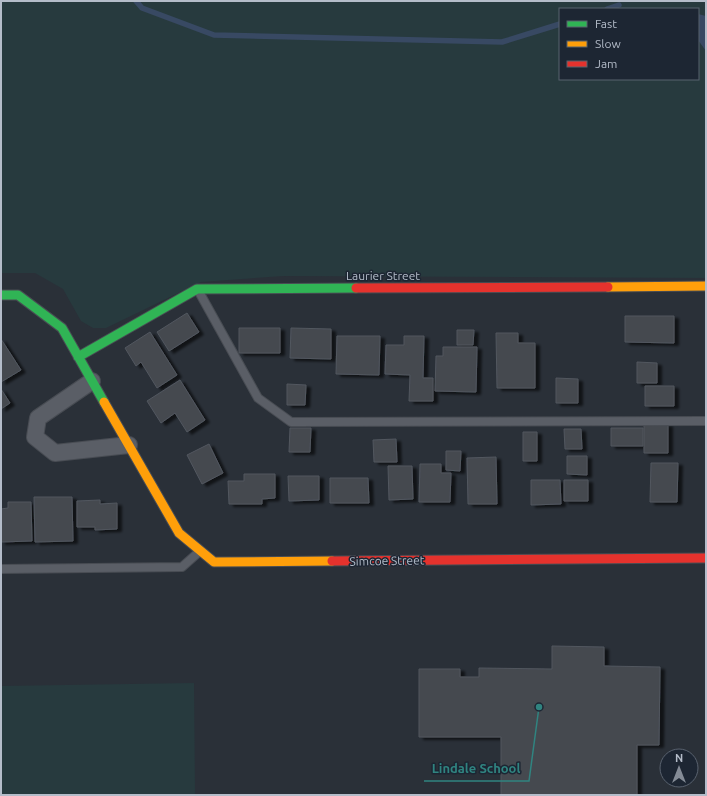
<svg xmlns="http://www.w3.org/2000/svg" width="707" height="796" viewBox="0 0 707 796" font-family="Ubuntu,sans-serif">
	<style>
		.green { fill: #273a3e; fill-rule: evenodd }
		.water { fill: #384963 }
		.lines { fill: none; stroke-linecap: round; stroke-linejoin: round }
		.stream { stroke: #384963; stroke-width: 5.5 }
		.building { fill: #444950; stroke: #52575f; filter: url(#shadow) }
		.lane-casing { stroke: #484c53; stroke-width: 10 }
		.street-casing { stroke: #484c53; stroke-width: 18 }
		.fast-casing { stroke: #484c53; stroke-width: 11 }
		.slow-casing { stroke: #484c53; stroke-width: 11 }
		.jam-casing { stroke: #484c53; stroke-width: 11 }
		.lane { stroke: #5a5e66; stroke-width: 8 }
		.street { stroke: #5a5e66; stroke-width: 16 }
		.fast { stroke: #30b455; stroke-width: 9 }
		.slow { stroke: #ff9f0a; stroke-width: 9 }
		.jam { stroke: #e5322d; stroke-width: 9 }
		.labels { text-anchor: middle; stroke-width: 3; stroke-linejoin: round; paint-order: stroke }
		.street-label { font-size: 12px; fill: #b4bcc9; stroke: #1d2633 }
		.leader { fill: none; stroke: #308480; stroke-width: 1.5 }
		.callout-dot { fill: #308480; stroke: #1d2633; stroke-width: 1.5 }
		.callout-label { font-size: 13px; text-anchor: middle; font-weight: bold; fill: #308480; stroke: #1d2633; stroke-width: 3; stroke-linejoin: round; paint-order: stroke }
	</style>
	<defs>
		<filter id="shadow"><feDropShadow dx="4.5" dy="2.5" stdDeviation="1" flood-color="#0009"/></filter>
	</defs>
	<rect width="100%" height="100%" fill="#2a3038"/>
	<path class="green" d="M 1,1 L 706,1 L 706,278 L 283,276 L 201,282 L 106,328 L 93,328 L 81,321 L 63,289 L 35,273 L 1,273 ZM 560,9 L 698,9 L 698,79 L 560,79 Z
		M 194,683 L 195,795 L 1,795 L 1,686 Z"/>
	<path class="water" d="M 698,14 L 706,16 L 706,51 L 698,40 Z"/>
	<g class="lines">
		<path class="stream" d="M 136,1 L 142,8 L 214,35 L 502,42 L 560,24
			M 607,9 L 619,5"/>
	</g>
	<path class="building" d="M 187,313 L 199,332 L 169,351 L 157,332 Z
		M 625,316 L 674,316 L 674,343 L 625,342 Z
		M 239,328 L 280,328 L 280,353 L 239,353 Z
		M 291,328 L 331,329 L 331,359 L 290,358 Z
		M 457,330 L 474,330 L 473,345 L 457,345 Z
		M 150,332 L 177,375 L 157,388 L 141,362 L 136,366 L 125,348 Z
		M 496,333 L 518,333 L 518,343 L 535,343 L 535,388 L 497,388 Z
		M 337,336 L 380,336 L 379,375 L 336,374 Z
		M 404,336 L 424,336 L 423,378 L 433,378 L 433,401 L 409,401 L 410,375 L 385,374 L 386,345 L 404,345 Z
		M 1,339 L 21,370 L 1,382 Z
		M 443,347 L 477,347 L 476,392 L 435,391 L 436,356 L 443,356 Z
		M 637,362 L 657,363 L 657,383 L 637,383 Z
		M 556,378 L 578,379 L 578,403 L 556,403 Z
		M 180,380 L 205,420 L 187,432 L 175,413 L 161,423 L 147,401 Z
		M 287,384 L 306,385 L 305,405 L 287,405 Z
		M 645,386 L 674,386 L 674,406 L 645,406 Z
		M 1,389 L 10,403 L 1,409 Z
		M 668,424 L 668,453 L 644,453 L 644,425 Z
		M 290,428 L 311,428 L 310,452 L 289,452 Z
		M 611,428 L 643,428 L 643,446 L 611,446 Z
		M 564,429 L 581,429 L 582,449 L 565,449 Z
		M 523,432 L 537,432 L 537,461 L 523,461 Z
		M 396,439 L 397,462 L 374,462 L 373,440 Z
		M 209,444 L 223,473 L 202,484 L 187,455 Z
		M 446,451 L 461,451 L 460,471 L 446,470 Z
		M 567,456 L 587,456 L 587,475 L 567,474 Z
		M 496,457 L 497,504 L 468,504 L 467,458 Z
		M 651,463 L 678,463 L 677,502 L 650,502 Z
		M 420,464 L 441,464 L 441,473 L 451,473 L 450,502 L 419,502 Z
		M 388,466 L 412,466 L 413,499 L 389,500 Z
		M 244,474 L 275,474 L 275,498 L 262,499 L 262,504 L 229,504 L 228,481 L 244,481 Z
		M 288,476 L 319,476 L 319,500 L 289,501 Z
		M 330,478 L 368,478 L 369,503 L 330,503 Z
		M 531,480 L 560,480 L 561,504 L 531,505 Z
		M 564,480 L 588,480 L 588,501 L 564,501 Z
		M 34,497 L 72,497 L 73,541 L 35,542 Z
		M 100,500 L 100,504 L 117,503 L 117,529 L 95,530 L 95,527 L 77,527 L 77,501 Z
		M 8,502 L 31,502 L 32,541 L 1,542 L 1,509 L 8,508 Z
		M 552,646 L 604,647 L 604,666 L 660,667 L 659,745 L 637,745 L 637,795 L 501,795 L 501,737 L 419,737 L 419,669 L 460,669 L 460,677 L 479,677 L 479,668 L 552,669 Z"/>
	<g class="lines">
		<g class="lane-casing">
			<path id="lane" d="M 198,290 L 258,398 L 291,422 L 706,421
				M 1,569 L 182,567 L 200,551"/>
		</g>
		<g class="street-casing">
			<path id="street" d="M 92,381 L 38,418 L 35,437 L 55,453 L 129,445"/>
		</g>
		<g class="fast-casing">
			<path id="fast" d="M 1,295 L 18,295 L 62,328 L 104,402
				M 78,357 L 197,289 L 356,288"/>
		</g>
		<g class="slow-casing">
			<path id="slow" d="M 608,287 L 706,286
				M 104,402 L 179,533 L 214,562 L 332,561"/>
		</g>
		<g class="jam-casing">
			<path id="jam" d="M 356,288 L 608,287
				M 332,561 L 706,558"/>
		</g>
		<use href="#lane" class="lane"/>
		<use href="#street" class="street"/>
		<use href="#fast" class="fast"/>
		<use href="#slow" class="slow"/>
		<use href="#jam" class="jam"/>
	</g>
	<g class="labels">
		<g class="street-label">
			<text x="383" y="280">Laurier Street</text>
			<text transform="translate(387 561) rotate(-1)" y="4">Simcoe Street</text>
		</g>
	</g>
	<path class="leader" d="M539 707L529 781H424"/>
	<circle class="callout-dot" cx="539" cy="707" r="4"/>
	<g class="callout-label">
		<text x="476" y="773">Lindale School</text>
	</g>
	<rect width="707" height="796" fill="none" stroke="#b4bcc9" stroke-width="4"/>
	<rect x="559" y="8" width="140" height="72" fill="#1d2633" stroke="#59626f"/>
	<rect x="567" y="21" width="20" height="6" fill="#30b455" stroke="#59626f"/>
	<text x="595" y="28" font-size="12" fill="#b4bcc9">Fast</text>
	<rect x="567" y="41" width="20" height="6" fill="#ff9f0a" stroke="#59626f"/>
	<text x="595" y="48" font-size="12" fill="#b4bcc9">Slow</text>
	<rect x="567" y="61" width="20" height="6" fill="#e5322d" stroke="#59626f"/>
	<text x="595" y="68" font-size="12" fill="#b4bcc9">Jam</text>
	<g transform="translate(679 768)"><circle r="19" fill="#1d2633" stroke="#59626f"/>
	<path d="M0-3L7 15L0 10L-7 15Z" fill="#848b96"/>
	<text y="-6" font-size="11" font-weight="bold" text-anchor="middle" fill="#b4bcc9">N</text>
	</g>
</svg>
